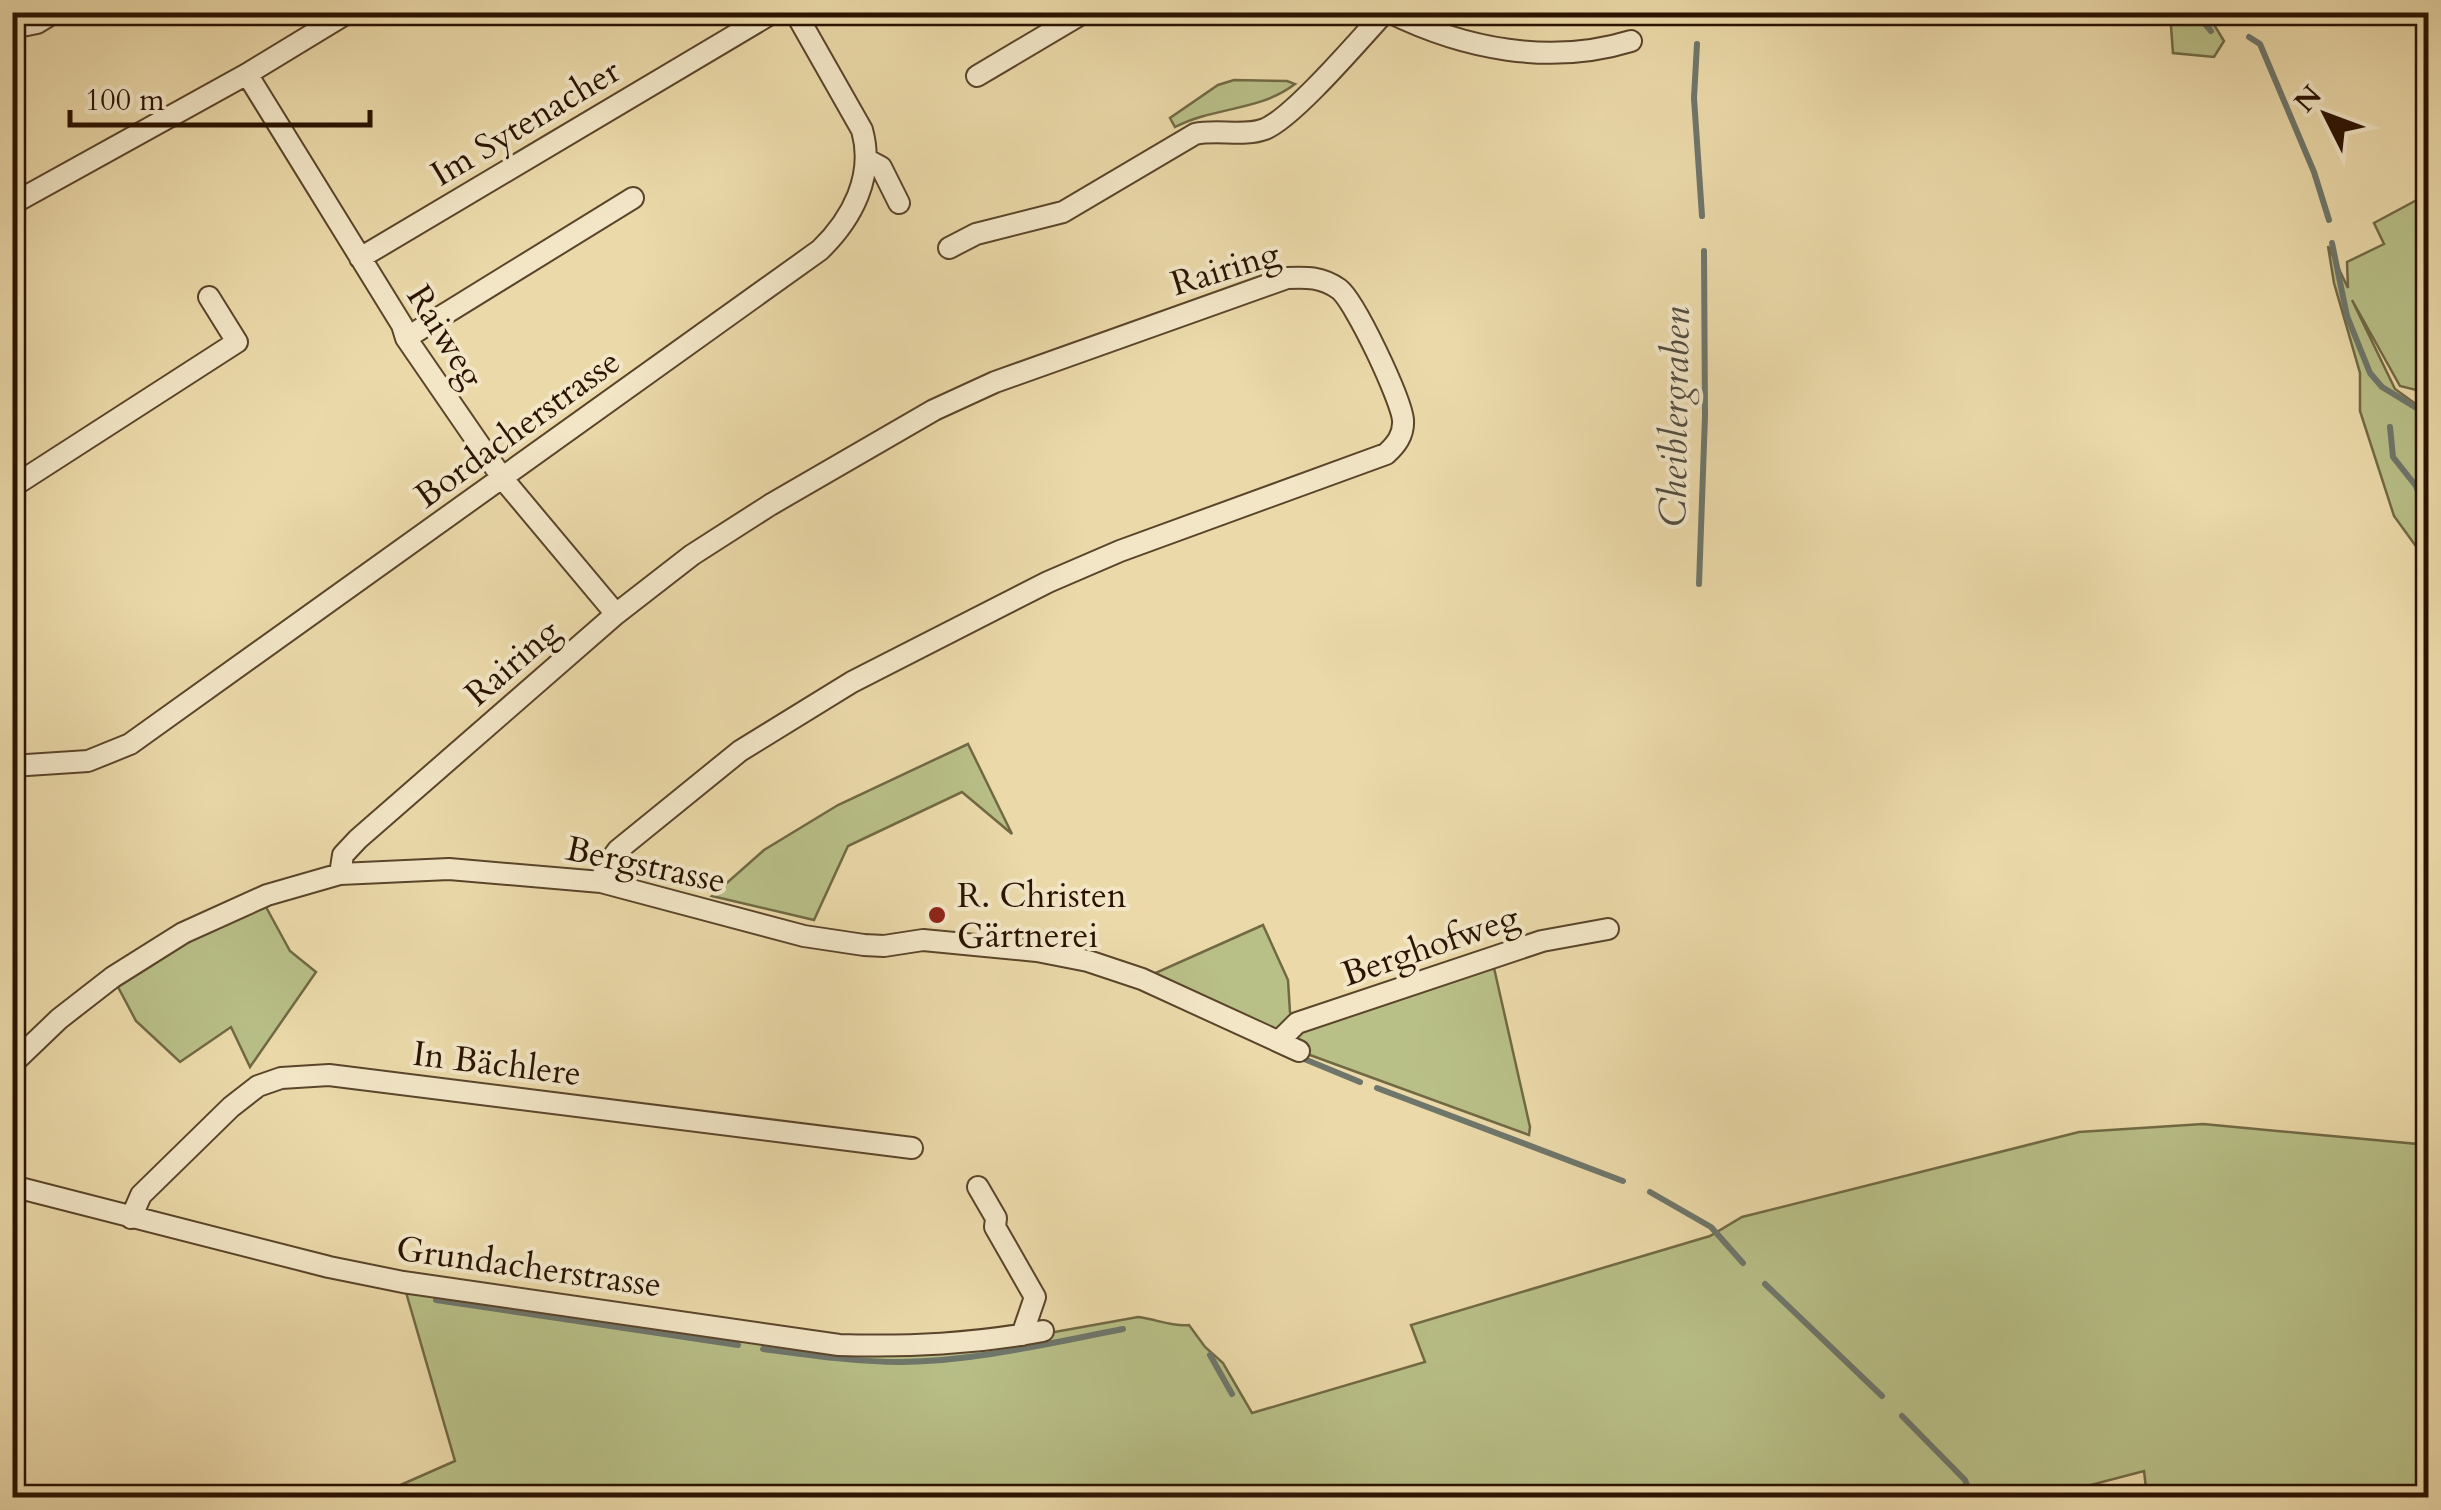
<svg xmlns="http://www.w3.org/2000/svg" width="2441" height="1510" viewBox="0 0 2441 1510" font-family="Cardo,serif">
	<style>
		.green { fill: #b8bf87; stroke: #716944; stroke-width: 2.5 }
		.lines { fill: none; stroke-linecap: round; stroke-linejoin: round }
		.stream { stroke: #6e766b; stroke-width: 6 }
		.minor-casing { stroke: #5a442a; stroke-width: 24 }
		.minor { stroke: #f2e6c7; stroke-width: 20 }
		.poi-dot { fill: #8f2418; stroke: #f2e6c7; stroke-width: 4 }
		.labels { text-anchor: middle; stroke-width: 8; stroke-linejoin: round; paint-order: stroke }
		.street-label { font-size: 35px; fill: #2a1300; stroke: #f2e6c7 }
		.poi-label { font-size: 35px; fill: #2a1300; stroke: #f2e6c7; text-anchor: start }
		.water-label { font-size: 38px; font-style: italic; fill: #524d3f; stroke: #f2e6c7 }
	</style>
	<rect width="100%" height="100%" fill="#ebd9a9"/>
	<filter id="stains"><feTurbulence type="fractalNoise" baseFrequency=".002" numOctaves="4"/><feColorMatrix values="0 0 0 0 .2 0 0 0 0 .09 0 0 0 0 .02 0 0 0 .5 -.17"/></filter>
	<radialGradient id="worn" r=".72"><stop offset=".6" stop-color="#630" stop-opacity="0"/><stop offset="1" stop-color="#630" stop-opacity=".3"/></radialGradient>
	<path class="green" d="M 2170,13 L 2207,13 L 2224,41 L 2214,57 L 2173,53 Z
		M 1234,80 L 1287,81 L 1295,84 C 1258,112 1216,106 1175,127 L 1170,118 L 1218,85 Z
		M 2428,194 L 2428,393 L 2400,386 L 2352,300 L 2395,389 L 2428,413 L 2428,563 L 2394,516 L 2360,411 L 2360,373 L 2334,283 L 2328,246 L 2348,288 L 2347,262 L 2384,244 L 2374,223 Z
		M 968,744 L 1012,834 L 962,792 L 848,846 L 814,920 L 712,896 L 764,850 L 838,805 Z
		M 266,907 L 290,951 L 316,972 L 250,1067 L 231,1027 L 180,1062 L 136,1021 L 118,987 L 205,932 Z
		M 1263,925 L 1288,980 L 1290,1012 L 1297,1023 L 1492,959 L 1530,1127 L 1529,1135 L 1299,1051 L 1142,979 Z
		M 2203,1124 L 2428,1145 L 2428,1497 L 2147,1497 L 2144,1471 L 2041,1498 L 371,1498 L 455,1461 L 403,1282 L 839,1345 L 1049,1333 L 1138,1317 C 1156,1319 1172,1327 1189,1325 L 1205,1347 L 1223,1363 L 1252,1413 L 1425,1362 L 1411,1325 L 1710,1236 L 1742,1217 L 2079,1132 Z"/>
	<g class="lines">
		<path class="stream" d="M 2195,12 L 2211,31
			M 2249,37 L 2260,44 L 2314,172 L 2329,220
			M 1697,44 L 1694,98 L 1702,216
			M 2332,243 L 2347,316 L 2370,373 L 2382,387 L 2428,415
			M 2390,427 L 2393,457 L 2416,486 L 2428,517
			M 1699,584 L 1705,416 L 1704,251
			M 1297,1056 L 1360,1082
			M 1377,1088 L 1623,1181
			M 1650,1192 L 1711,1227 L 1743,1263
			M 1765,1284 L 1882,1396
			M 436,1300 L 738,1345
			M 763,1349 C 809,1355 855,1362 902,1362 C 976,1361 1050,1343 1123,1329
			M 1210,1355 L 1232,1394
			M 1902,1416 L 1965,1480 L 1972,1498"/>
		<g class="minor-casing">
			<path id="minor" d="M 1389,12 C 1464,49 1550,66 1631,41
				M 12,28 L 37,23 L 55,12
				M 247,74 L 402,325 L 406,338 L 503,479 L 616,614
				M 977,76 L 1085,12
				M 866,159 L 881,167 L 899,203
				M 12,204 L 247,74 L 349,12
				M 949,248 L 976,234 L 1063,212 L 1195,134 C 1217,129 1244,137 1265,129 C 1294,117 1360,39 1385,12
				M 360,258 L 774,12
				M 406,338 L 633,198
				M 12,487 L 237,342 L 209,297
				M 12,766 L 88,761 L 130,744 L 820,250 C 852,219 875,176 862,130 L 795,12
				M 340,874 L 343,855 L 358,839 L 616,614 L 692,555 L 770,505 L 934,410 L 995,382 L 1287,278 C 1307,277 1322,277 1339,289 C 1355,301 1401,399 1403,420 C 1404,435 1396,445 1386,454 L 1120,551 L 1048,582 L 852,682 L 740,751 L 618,850 L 606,866 L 601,882
				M 1280,1040 L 1297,1023 L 1542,941 L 1608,929
				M 12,1064 L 59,1019 L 113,977 L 183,933 L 267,895 L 340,874 L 449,869 L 601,882 L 804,936 L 864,945 L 884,946 L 923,940 L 1037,951 L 1088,961 L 1142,979 L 1299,1051
				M 12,1186 L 329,1267 L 403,1282 L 839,1345 C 910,1347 973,1344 1043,1331
				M 978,1187 L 996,1218 L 995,1227 L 1035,1297 L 1022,1335
				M 131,1218 L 141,1195 L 231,1107 L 258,1086 L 281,1078 L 329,1075 L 912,1148"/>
		</g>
		<use href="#minor" class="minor"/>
	</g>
	<circle class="poi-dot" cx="937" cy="915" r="10"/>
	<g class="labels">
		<g class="street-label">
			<text transform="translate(525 122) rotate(-31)" y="12">Im Sytenacher</text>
			<text transform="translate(1225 268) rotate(-17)" y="12">Rairing</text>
			<text transform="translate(446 336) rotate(58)" y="12">Raiweg</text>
			<text transform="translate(517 428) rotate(-36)" y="12">Bordacherstrasse</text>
			<text transform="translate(512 662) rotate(-41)" y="12">Rairing</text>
			<text transform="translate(646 864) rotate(12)" y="12">Bergstrasse</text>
			<text transform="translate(1430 945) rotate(-19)" y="12">Berghofweg</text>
			<text transform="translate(497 1063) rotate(7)" y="12">In Bächlere</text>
			<text transform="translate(529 1266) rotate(8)" y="12">Grundacherstrasse</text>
		</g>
		<g class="poi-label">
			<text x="957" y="907">R. Christen<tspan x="957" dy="40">Gärtnerei</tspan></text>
		</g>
		<g class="water-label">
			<text transform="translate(1674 417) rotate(-89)" y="13">Cheiblergraben</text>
		</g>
	</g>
	<rect width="2441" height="1510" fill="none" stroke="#ebd9a9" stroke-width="50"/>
	<rect x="15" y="15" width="2411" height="1480" fill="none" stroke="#2a1300" stroke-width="5"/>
	<rect x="25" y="25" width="2391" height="1460" fill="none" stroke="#2a1300" stroke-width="2.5"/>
	<g transform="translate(2326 115) rotate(312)" stroke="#f2e6c7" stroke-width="8" paint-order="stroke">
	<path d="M0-8L18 38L0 25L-18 38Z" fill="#2a1300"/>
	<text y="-15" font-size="28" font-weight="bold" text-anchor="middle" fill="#2a1300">N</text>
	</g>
	<path d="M70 110v15h300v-15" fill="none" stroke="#2a1300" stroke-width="5"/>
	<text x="85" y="110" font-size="30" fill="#2a1300" stroke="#f2e6c7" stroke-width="8" paint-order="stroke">100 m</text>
	<rect width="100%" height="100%" filter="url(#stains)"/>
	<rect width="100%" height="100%" fill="url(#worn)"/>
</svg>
